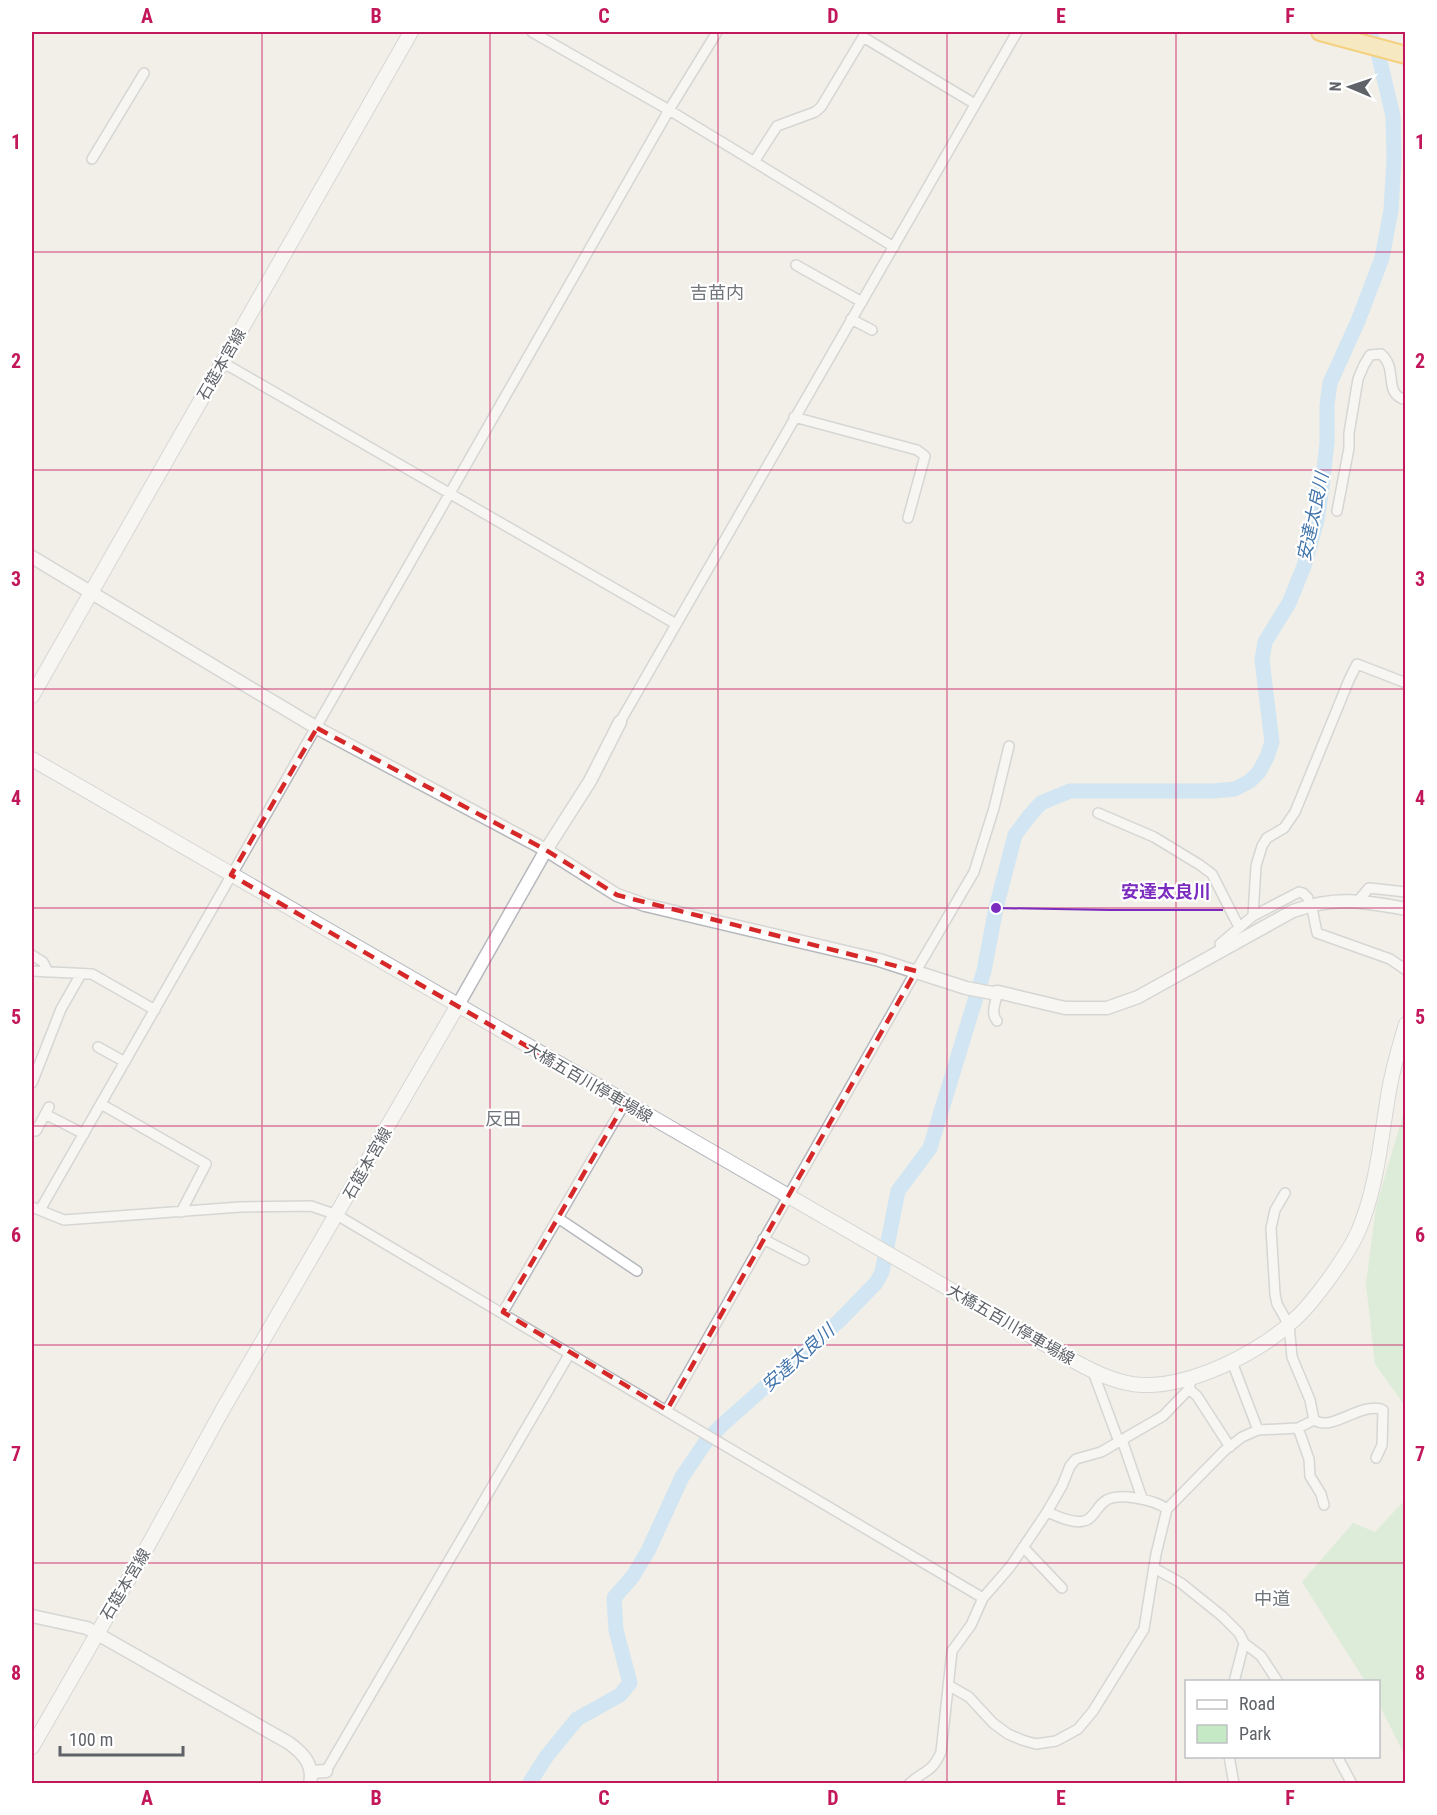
<svg xmlns="http://www.w3.org/2000/svg" width="1437" height="1815" viewBox="0 0 1437 1815" font-family="'Roboto Condensed','Noto Sans JP',sans-serif">
	<style>
		.green { fill: #c5e8c5 }
		.lines { fill: none; stroke-linecap: round; stroke-linejoin: round }
		.river { stroke: #aadaff; stroke-width: 15 }
		.minor-casing { stroke: #b5b8bc; stroke-width: 12 }
		.tertiary-casing { stroke: #b5b8bc; stroke-width: 15 }
		.secondary-casing { stroke: #b6babf; stroke-width: 16 }
		.motorway-casing { stroke: #f9ab00; stroke-width: 20 }
		.minor { stroke: #fff; stroke-width: 9 }
		.tertiary { stroke: #fff; stroke-width: 12 }
		.secondary { stroke: #fff; stroke-width: 14 }
		.motorway { stroke: #fde293; stroke-width: 16 }
		.marked { fill: none; stroke: #d62828; stroke-width: 4.5; stroke-dasharray: 12 8; stroke-linejoin: round }
		.grid { fill: none; stroke: #c2185b; stroke-width: 1.5; stroke-opacity: 0.55 }
		.labels { text-anchor: middle; stroke-width: 4.5; stroke-linejoin: round; paint-order: stroke }
		.street-label { font-size: 16px; fill: #5f6368; stroke: #fff }
		.neighbourhood-label { font-size: 18px; fill: #70757a; stroke: #fff }
		.water-label { font-size: 18px; font-style: italic; fill: #4174aa; stroke: #fff }
		.leader { fill: none; stroke: #7b2cbf; stroke-width: 2 }
		.callout-dot { fill: #7b2cbf; stroke: #fff; stroke-width: 2 }
		.callout-label { font-size: 18px; text-anchor: middle; font-weight: bold; fill: #7b2cbf; stroke: #fff; stroke-width: 4.5; stroke-linejoin: round; paint-order: stroke }
		.neatline { fill: none; stroke: #c2185b; stroke-width: 2 }
		.grid-label { font-size: 20px; text-anchor: middle; font-weight: bold; fill: #c2185b }
	</style>
	<rect width="100%" height="100%" fill="#f1efe8"/>
	<path class="green" d="M 1405,1108 L 1406,1406 L 1405,1406 L 1375,1364 L 1366,1284 L 1376,1207 Z
		M 1405,1500 L 1405,1756 L 1379,1704 L 1378,1682 L 1365,1681 L 1302,1582 L 1353,1523 L 1375,1532 Z"/>
	<g class="lines">
		<path class="river" d="M 529,1784 L 546,1757 L 577,1719 L 620,1695 L 630,1683 L 616,1630 L 614,1598 L 633,1576 L 648,1551 L 682,1477 L 705,1443 L 722,1425 L 839,1321 L 876,1283 L 882,1272 L 898,1191 L 930,1148 L 984,971 L 996,908 L 1015,835 L 1030,815 L 1041,803 L 1070,791 L 1213,791 L 1235,789 L 1250,781 L 1259,772 L 1267,757 L 1272,742 L 1262,660 L 1265,642 L 1289,603 L 1304,566 L 1317,520 L 1322,487 L 1327,443 L 1327,405 L 1330,383 L 1358,321 L 1382,258 L 1391,210 L 1394,159 L 1393,116 L 1378,53 L 1369,32"/>
		<g class="minor-casing">
			<path id="minor" d="M 532,32 L 669,110 L 894,247
				M 92,159 L 144,73
				M 754,162 L 777,126 L 815,112 L 821,107 L 863,37 L 975,104
				M 796,265 L 862,302
				M 851,319 L 872,330
				M 222,362 L 676,624
				M 794,417 L 917,450 L 925,456 L 908,518
				M 1337,511 L 1349,448 L 1349,433 L 1358,379 L 1364,365 L 1370,355 L 1381,354 C 1399,369 1382,394 1406,400
				M 620,722 L 1017,32
				M 1098,813 L 1154,837 L 1200,865 L 1212,874 L 1239,927
				M 1358,901 L 1369,888 L 1406,892
				M 1313,913 L 1317,933 L 1390,959 L 1406,970
				M 1253,916 L 1299,892 L 1303,893 L 1308,898
				M 1222,952 L 1220,944 L 1253,916 L 1256,866 L 1262,846 L 1267,838 L 1284,828 L 1295,812 L 1349,680 L 1357,664 L 1406,683
				M 32,955 L 43,962 L 48,972
				M 32,971 L 92,974 L 155,1010
				M 997,1021 C 990,1013 996,1001 998,992
				M 98,1047 L 125,1062
				M 32,1083 L 61,1009 L 81,974
				M 101,1104 L 206,1164 L 181,1212
				M 45,1114 L 84,1134
				M 36,1131 L 49,1107
				M 32,1207 L 64,1220 L 240,1207 L 311,1206 L 337,1215 C 552,1343 767,1472 983,1598
				M 40,1210 L 669,110 L 717,32
				M 558,1218 L 637,1271
				M 763,1239 L 804,1260
				M 503,1312 L 625,1103
				M 1232,1362 L 1258,1430
				M 1093,1372 L 1119,1442
				M 1189,1389 L 1197,1396 L 1230,1447
				M 667,1410 L 916,971 L 974,872 L 994,808 L 1009,746
				M 1314,1420 C 1333,1432 1358,1403 1381,1409 L 1383,1410 L 1382,1445 L 1376,1458
				M 1298,1428 L 1309,1459 L 1310,1476 L 1321,1494 L 1324,1505
				M 1122,1440 L 1142,1498
				M 1047,1512 C 1057,1516 1073,1524 1084,1521 C 1093,1519 1097,1507 1104,1502 C 1116,1491 1155,1500 1167,1509
				M 1023,1547 L 1062,1588
				M 1154,1568 L 1181,1583 L 1222,1616 L 1239,1633 L 1244,1643 L 1261,1656 L 1278,1682
				M 1234,1682 L 1244,1643
				M 948,1685 L 969,1697 L 993,1723 L 1008,1734 L 1022,1740 L 1036,1744 L 1056,1741 L 1078,1729 L 1093,1711 L 1144,1629 L 1156,1554 L 1167,1509 L 1224,1451 L 1242,1437 L 1258,1430 L 1298,1428 L 1314,1420 L 1310,1400 L 1292,1357 L 1289,1325 L 1277,1304 L 1275,1294 L 1271,1228 L 1275,1210 L 1285,1193
				M 1229,1756 L 1234,1784
				M 1337,1756 L 1352,1784
				M 326,1771 L 570,1353
				M 909,1784 C 924,1770 932,1773 941,1752 L 952,1651 L 971,1625 L 983,1598 L 1010,1567 L 1047,1512 L 1062,1486 L 1070,1466 L 1076,1459 L 1101,1452 L 1163,1416 L 1189,1389 L 1192,1377"/>
		</g>
		<g class="tertiary-casing">
			<path id="tertiary" d="M 32,557 L 317,728 L 546,850 L 617,895 L 645,905 L 879,960 L 966,988 L 992,993 L 998,992 L 1065,1008 L 1107,1008 L 1138,997 L 1293,911 C 1336,896 1362,901 1406,909
				M 458,1005 L 546,850 L 590,781 L 620,722
				M 32,1616 L 87,1628 L 289,1743 C 304,1754 314,1765 310,1784
				M 312,1772 L 326,1771"/>
		</g>
		<g class="secondary-casing">
			<path id="secondary" d="M 32,696 L 411,32
				M 32,759 L 1074,1361 C 1094,1372 1118,1384 1142,1385 C 1191,1387 1259,1353 1294,1320 C 1314,1302 1347,1256 1358,1232 C 1378,1186 1381,1134 1390,1085 C 1394,1065 1400,1044 1406,1024
				M 32,1747 L 150,1542 L 223,1409 L 458,1005"/>
		</g>
		<g class="motorway-casing">
			<path id="motorway" d="M 1320,32 L 1406,55"/>
		</g>
		<use href="#minor" class="minor"/>
		<use href="#tertiary" class="tertiary"/>
		<use href="#secondary" class="secondary"/>
		<use href="#motorway" class="motorway"/>
	</g>
	<path d="M0 0H1437V1815H0ZM 317,728 L 546,850 L 617,895 L 916,971 L 667,1410 L 503,1312 L 625,1103 L 231,875 Z" fill="#f1efe8" fill-opacity=".55" fill-rule="evenodd"/>
	<path class="marked" d="M 317,728 L 546,850 L 617,895 L 916,971 L 667,1410 L 503,1312 L 625,1103 L 231,875 Z"/>
	<path class="grid" d="M 262,32 L 262,1784M 490,32 L 490,1784M 718,32 L 718,1784M 947,32 L 947,1784M 1176,32 L 1176,1784M 32,252 L 1406,252M 32,470 L 1406,470M 32,689 L 1406,689M 32,908 L 1406,908M 32,1126 L 1406,1126M 32,1345 L 1406,1345M 32,1563 L 1406,1563"/>
	<g class="labels">
		<g class="street-label">
			<text transform="translate(221 364) rotate(-60)" y="6">石筵本宮線</text>
			<text transform="translate(589 1082) rotate(30)" y="6">大橋五百川停車場線</text>
			<text transform="translate(367 1163) rotate(-60)" y="6">石筵本宮線</text>
			<text transform="translate(1011 1324) rotate(30)" y="6">大橋五百川停車場線</text>
			<text transform="translate(125 1584) rotate(-59)" y="6">石筵本宮線</text>
		</g>
		<g class="neighbourhood-label">
			<text x="717" y="299">吉苗内</text>
			<text x="503" y="1125">反田</text>
			<text x="1272" y="1605">中道</text>
		</g>
		<g class="water-label">
			<text transform="translate(1313 517) rotate(-78)" y="6">安達太良川</text>
			<text transform="translate(798 1358) rotate(-42)" y="6">安達太良川</text>
		</g>
	</g>
	<path class="leader" d="M996 908L1109 910H1223"/>
	<circle class="callout-dot" cx="996" cy="908" r="6"/>
	<g class="callout-label">
		<text x="1166" y="898">安達太良川</text>
	</g>
	<rect width="1437" height="1815" fill="none" stroke="#ffffff" stroke-width="66"/>
	<rect x="1185" y="1680" width="195" height="78" fill="#ffffff" stroke="#bfc1c3" stroke-width="1.5"/>
	<rect x="1197" y="1700" width="30" height="9" fill="#ffffff" stroke="#bfc1c3" stroke-width="1.5"/>
	<text x="1239" y="1710" font-size="18" fill="#5f6368">Road</text>
	<rect x="1197" y="1725" width="30" height="18" fill="#c5e8c5" stroke="#bfc1c3" stroke-width="1.5"/>
	<text x="1239" y="1740" font-size="18" fill="#5f6368">Park</text>
	<g transform="translate(1350 87) rotate(272)" stroke="#ffffff" stroke-width="4.5" paint-order="stroke">
	<path d="M0-4.5L10 22L0 15L-10 22Z" fill="#5f6368"/>
	<text y="-9" font-size="16" font-weight="bold" text-anchor="middle" fill="#5f6368">N</text>
	</g>
	<path d="M60 1746v9h123v-9" fill="none" stroke="#5f6368" stroke-width="3"/>
	<text x="69" y="1746" font-size="18" fill="#5f6368" stroke="#ffffff" stroke-width="4.5" paint-order="stroke">100 m</text>
	<rect x="33" y="33" width="1371" height="1749" class="neatline"/>
	<g class="grid-label">
		<text x="147" y="23">A</text>
		<text x="376" y="23">B</text>
		<text x="604" y="23">C</text>
		<text x="833" y="23">D</text>
		<text x="1061" y="23">E</text>
		<text x="1290" y="23">F</text>
		<text x="16" y="149">1</text>
		<text x="1420" y="149">1</text>
		<text x="16" y="368">2</text>
		<text x="1420" y="368">2</text>
		<text x="16" y="586">3</text>
		<text x="1420" y="586">3</text>
		<text x="16" y="805">4</text>
		<text x="1420" y="805">4</text>
		<text x="16" y="1024">5</text>
		<text x="1420" y="1024">5</text>
		<text x="16" y="1242">6</text>
		<text x="1420" y="1242">6</text>
		<text x="16" y="1461">7</text>
		<text x="1420" y="1461">7</text>
		<text x="16" y="1680">8</text>
		<text x="1420" y="1680">8</text>
		<text x="147" y="1805">A</text>
		<text x="376" y="1805">B</text>
		<text x="604" y="1805">C</text>
		<text x="833" y="1805">D</text>
		<text x="1061" y="1805">E</text>
		<text x="1290" y="1805">F</text>
	</g>
</svg>
